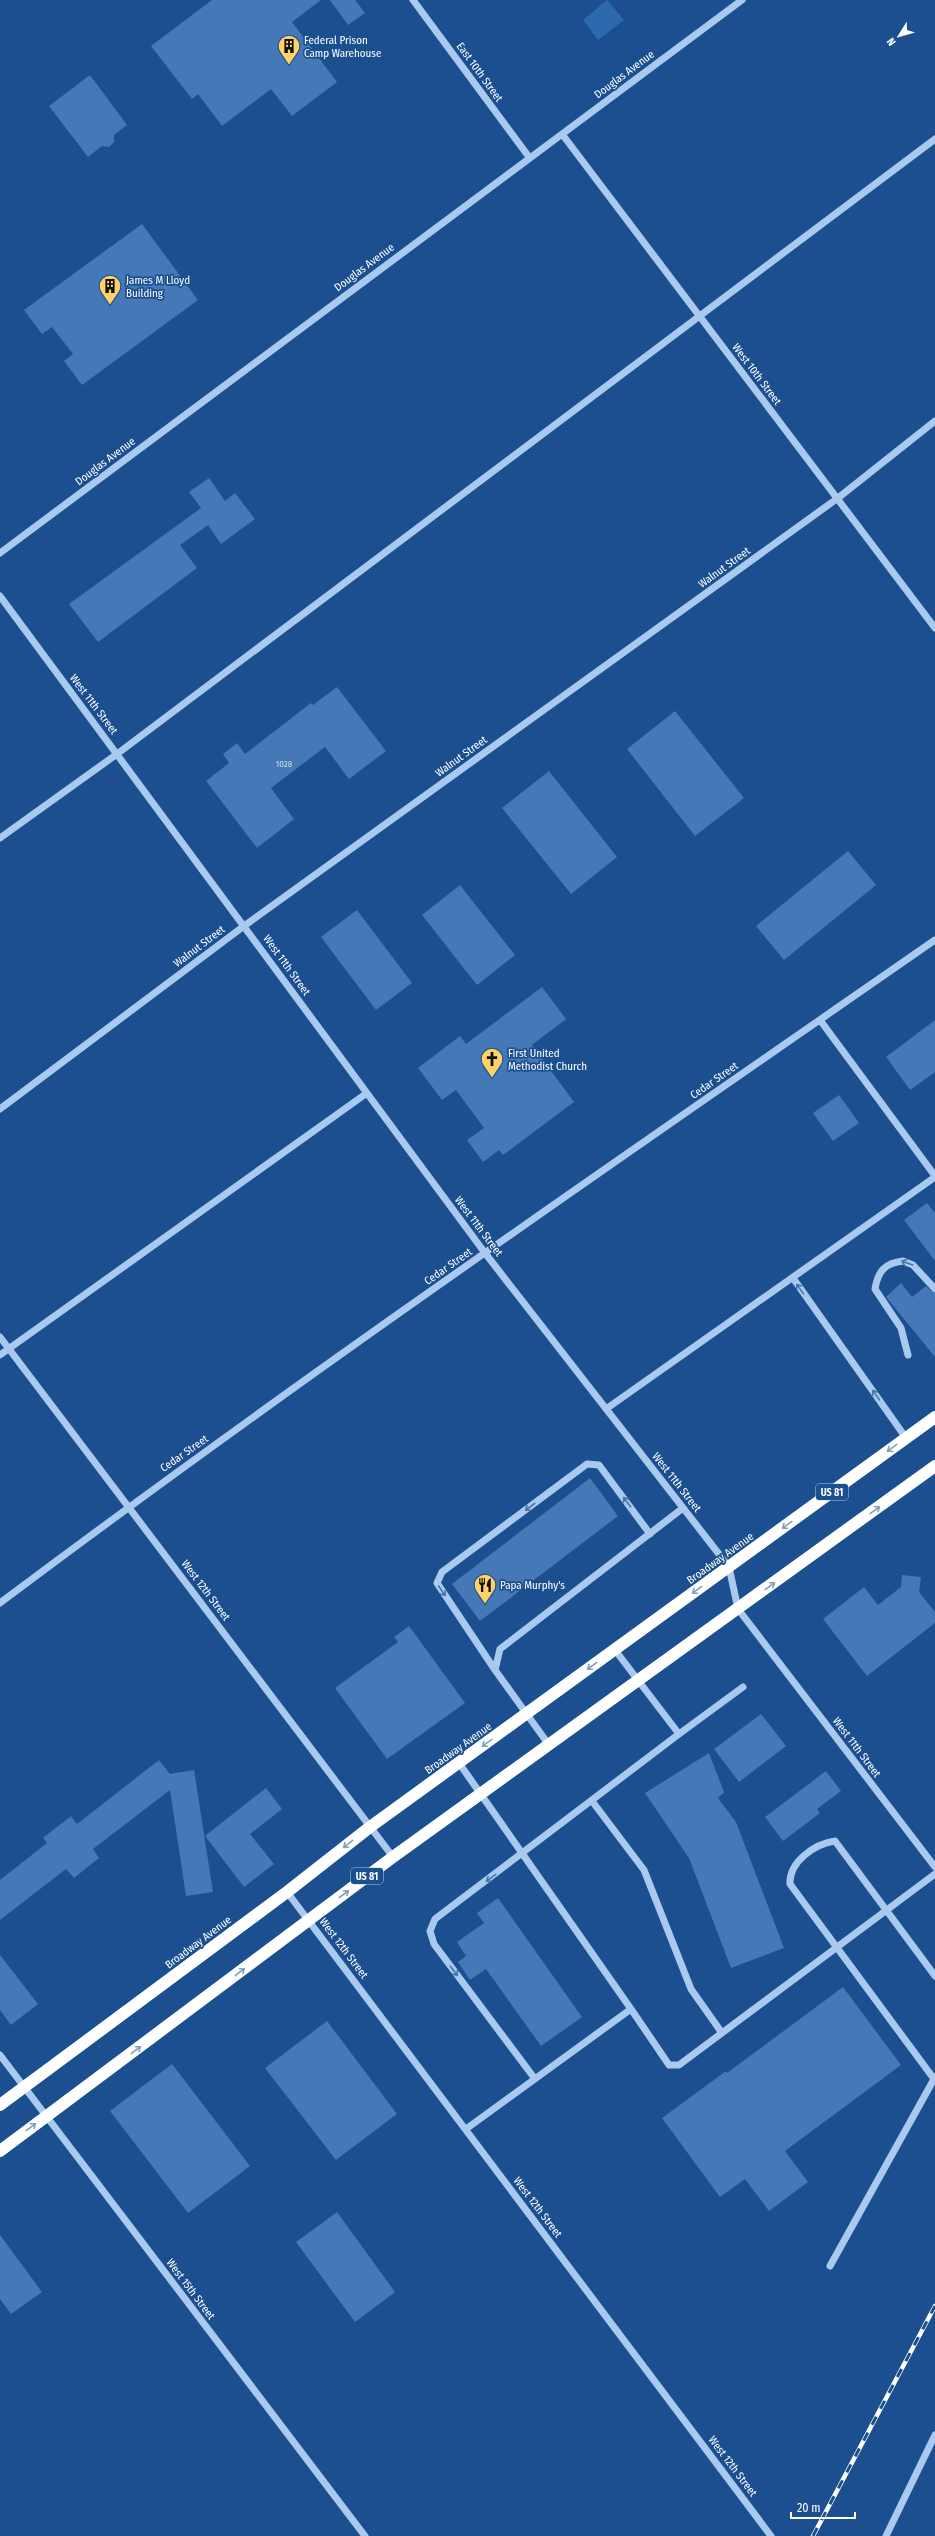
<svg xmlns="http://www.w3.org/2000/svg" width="935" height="2536" viewBox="0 0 935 2536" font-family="'Fira Sans Condensed',sans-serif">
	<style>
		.green { fill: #2e69ad }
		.building { fill: #4478b7 }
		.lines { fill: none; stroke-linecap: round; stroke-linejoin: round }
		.minor { stroke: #a9c9ee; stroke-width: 7 }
		.highway { stroke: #fff; stroke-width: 12 }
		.rail-casing { stroke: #fff; stroke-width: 4.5 }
		.rail { stroke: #1b4f8f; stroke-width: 3; stroke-dasharray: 9; stroke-linecap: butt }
		.oneway { stroke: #4674ac }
		.oneway2 { stroke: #829ec1 }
		.labels { text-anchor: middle; stroke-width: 3.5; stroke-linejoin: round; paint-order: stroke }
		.number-label { font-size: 9px; fill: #d0dded }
		.shield { fill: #1b4f8f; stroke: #bbcadd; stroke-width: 1 }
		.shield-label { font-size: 10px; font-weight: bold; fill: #fff }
		.poi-label { font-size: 11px; fill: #fff; stroke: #1b4f8f; text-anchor: start }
		.street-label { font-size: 11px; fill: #fff; stroke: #1b4f8f }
	</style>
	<rect width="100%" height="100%" fill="#1b4f8f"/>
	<path class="green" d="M 607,0 L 624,20 L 598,40 L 583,20 Z"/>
	<path class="building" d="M 212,0 L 321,0 L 292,22 L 337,82 L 292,116 L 271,89 L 222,126 L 198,94 L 192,99 L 151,46 Z
		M 330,0 L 355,0 L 365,13 L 348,25 Z
		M 90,75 L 127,125 L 114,135 L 114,142 L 109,147 L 102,146 L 88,157 L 49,106 Z
		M 142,224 L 198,300 L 82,385 L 64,361 L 73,354 L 52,327 L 42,334 L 24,310 Z
		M 209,478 L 225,501 L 235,493 L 255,519 L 221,544 L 208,525 L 180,545 L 197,568 L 98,642 L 69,604 L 201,508 L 189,492 Z
		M 337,687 L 386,751 L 349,779 L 325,747 L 271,788 L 294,819 L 257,848 L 206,781 L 229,763 L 223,754 L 237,743 L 245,754 L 311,703 L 313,705 Z
		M 675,711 L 744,798 L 695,836 L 627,749 Z
		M 549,771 L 617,857 L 571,894 L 502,808 Z
		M 848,851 L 876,885 L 784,960 L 756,926 Z
		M 460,885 L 515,955 L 477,985 L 422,915 Z
		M 357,910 L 412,983 L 376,1010 L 321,937 Z
		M 542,987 L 566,1019 L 532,1045 L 574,1102 L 503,1155 L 499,1150 L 483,1162 L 467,1140 L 484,1128 L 456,1090 L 442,1100 L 418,1068 L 460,1036 L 466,1044 Z
		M 935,1020 L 935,1072 L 910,1090 L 886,1057 Z
		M 839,1095 L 859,1123 L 833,1141 L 813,1113 Z
		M 927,1203 L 935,1213 L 935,1261 L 904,1220 Z
		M 901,1283 L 912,1297 L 926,1286 L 935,1294 L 935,1357 L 886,1297 Z
		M 590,1478 L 618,1516 L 480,1621 L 452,1584 Z
		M 902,1575 L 921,1577 L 919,1592 L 935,1612 L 935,1623 L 867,1676 L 823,1619 L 864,1587 L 878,1605 L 901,1587 Z
		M 409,1626 L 465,1703 L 387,1759 L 335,1688 L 398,1642 L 394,1637 Z
		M 761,1714 L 786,1746 L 739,1782 L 714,1749 Z
		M 709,1753 L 724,1792 L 718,1798 L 736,1822 L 784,1948 L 731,1968 L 689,1858 L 645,1793 Z
		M 159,1760 L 170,1774 L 194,1770 L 213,1892 L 186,1896 L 170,1790 L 93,1849 L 99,1858 L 74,1878 L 66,1869 L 0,1920 L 0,1880 L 47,1843 L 43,1838 L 71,1816 L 77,1824 Z
		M 826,1771 L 841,1791 L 817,1809 L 820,1813 L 783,1841 L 765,1817 Z
		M 266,1788 L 282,1809 L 250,1834 L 274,1864 L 244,1887 L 205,1836 Z
		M 498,1898 L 582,2017 L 541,2046 L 486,1969 L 470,1980 L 458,1962 L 466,1956 L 457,1942 L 484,1923 L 477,1913 Z
		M 0,1955 L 38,2004 L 11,2025 L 0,2010 Z
		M 843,1987 L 901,2065 L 785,2151 L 808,2182 L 769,2211 L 745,2179 L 720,2197 L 662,2118 L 726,2071 L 727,2073 Z
		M 327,2021 L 397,2114 L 336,2160 L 265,2068 Z
		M 172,2064 L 250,2166 L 188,2213 L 110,2111 Z
		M 337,2212 L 395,2292 L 355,2322 L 296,2242 Z
		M 0,2235 L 42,2292 L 11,2314 L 0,2299 Z"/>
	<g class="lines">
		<path class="minor" d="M 413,0 L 529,157
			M 562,134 L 935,628
			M 0,553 L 742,0
			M 0,596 L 485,1253 L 729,1567 L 738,1609 L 935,1867
			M 0,838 L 117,754 L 935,139
			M 820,1020 L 935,1176
			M 0,1109 L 244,926 L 838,498 L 935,421
			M 793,1278 L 906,1438
			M 0,1337 L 393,1857
			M 0,1355 L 367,1093
			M 908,1355 L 901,1328 L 875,1289 C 878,1271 885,1263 903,1261 L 913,1265 L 935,1289
			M 606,1409 L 935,1177
			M 0,1603 C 305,1374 621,1158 935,940
			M 495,1670 L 437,1583 L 442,1572 L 587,1464 L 599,1465 L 650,1534
			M 679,1734 L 743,1687
			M 549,1745 L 495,1670 L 500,1649 L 683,1508
			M 459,1763 L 631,2009 L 466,2129
			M 592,1801 L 644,1870 L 691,1989 L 722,2033
			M 287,1892 L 771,2536
			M 935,1976 L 835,1841 C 814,1844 789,1862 790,1884 L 934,2079 L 935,2077
			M 631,2009 L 669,2065 L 679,2065 L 935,1874
			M 0,2055 L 365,2536
			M 535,2079 L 434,1944 L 430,1931 L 435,1919 L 679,1734 L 615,1650
			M 830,2266 L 934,2079
			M 886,2536 L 935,2435"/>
		<path class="highway" d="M 0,2105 L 287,1892 L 370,1827 L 935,1417
			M 0,2151 L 393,1857 L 935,1466"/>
		<g class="rail-casing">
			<path id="rail" d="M 813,2536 L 935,2306"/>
		</g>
		<use href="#rail" class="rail"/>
	</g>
	<defs><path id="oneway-shaft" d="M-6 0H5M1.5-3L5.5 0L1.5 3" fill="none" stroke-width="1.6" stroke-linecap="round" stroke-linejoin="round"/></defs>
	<g class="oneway">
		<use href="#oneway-shaft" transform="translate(907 1263) rotate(-160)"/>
		<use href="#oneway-shaft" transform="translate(800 1289) rotate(-125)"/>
		<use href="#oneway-shaft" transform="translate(876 1395) rotate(-125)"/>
		<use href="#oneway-shaft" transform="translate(627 1502) rotate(-127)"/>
		<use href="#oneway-shaft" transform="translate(530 1507) rotate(143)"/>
		<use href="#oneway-shaft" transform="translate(442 1591) rotate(56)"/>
		<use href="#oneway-shaft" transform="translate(491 1878) rotate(144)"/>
		<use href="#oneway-shaft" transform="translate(454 1971) rotate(53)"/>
	</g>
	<g class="oneway2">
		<use href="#oneway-shaft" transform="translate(892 1448) rotate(144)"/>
		<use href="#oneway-shaft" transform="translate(875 1510) rotate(-36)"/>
		<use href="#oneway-shaft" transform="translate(787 1525) rotate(144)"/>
		<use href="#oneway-shaft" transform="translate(770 1586) rotate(-36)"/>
		<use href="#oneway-shaft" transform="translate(697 1590) rotate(144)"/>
		<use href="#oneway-shaft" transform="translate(592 1666) rotate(144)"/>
		<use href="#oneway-shaft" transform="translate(487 1743) rotate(144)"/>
		<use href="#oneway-shaft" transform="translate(348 1844) rotate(142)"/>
		<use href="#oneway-shaft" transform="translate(344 1894) rotate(-37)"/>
		<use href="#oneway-shaft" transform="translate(240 1972) rotate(-37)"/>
		<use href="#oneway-shaft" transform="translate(136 2050) rotate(-37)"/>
		<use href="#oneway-shaft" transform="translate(31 2127) rotate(-36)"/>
	</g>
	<defs>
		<g id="building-pin" transform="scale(1.15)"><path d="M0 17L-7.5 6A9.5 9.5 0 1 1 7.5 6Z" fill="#ffd166" stroke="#1b4f8f"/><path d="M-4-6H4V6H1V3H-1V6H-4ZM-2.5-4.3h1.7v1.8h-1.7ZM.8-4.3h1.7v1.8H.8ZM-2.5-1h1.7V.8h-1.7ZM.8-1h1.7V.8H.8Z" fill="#111"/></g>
		<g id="church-pin" transform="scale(1.15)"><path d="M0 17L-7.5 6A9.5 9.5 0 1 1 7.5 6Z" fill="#ffd166" stroke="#1b4f8f"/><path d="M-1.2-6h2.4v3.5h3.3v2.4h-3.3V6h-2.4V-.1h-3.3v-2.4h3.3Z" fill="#111"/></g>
		<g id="restaurant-pin" transform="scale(1.15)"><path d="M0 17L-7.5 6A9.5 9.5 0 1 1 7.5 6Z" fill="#ffd166" stroke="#1b4f8f"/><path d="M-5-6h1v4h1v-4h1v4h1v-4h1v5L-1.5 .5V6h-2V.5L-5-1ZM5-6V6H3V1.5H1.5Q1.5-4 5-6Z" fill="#111"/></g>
	</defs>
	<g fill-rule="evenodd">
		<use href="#building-pin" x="289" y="46"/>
		<use href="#building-pin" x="110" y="286"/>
		<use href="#church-pin" x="492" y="1059"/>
		<use href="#restaurant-pin" x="485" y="1585"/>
	</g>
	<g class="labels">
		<g class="number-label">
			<text x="284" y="767">1028</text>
		</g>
		<g class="shield">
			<rect x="816" y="1484" width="32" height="16" rx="3"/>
			<rect x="351" y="1868" width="32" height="16" rx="3"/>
		</g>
		<g class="shield-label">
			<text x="832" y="1496">US 81</text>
			<text x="367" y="1880">US 81</text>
		</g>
		<g class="poi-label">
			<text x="304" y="44">Federal Prison<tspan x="304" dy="13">Camp Warehouse</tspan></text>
			<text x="126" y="284">James M Lloyd<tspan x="126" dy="13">Building</tspan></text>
			<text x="508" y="1057">First United<tspan x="508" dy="13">Methodist Church</tspan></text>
			<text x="500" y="1589">Papa Murphy's</text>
		</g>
		<g class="street-label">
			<text transform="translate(480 72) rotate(54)" y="4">East 10th Street</text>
			<text transform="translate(624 74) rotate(-37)" y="4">Douglas Avenue</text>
			<text transform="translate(364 267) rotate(-37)" y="4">Douglas Avenue</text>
			<text transform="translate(757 374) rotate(53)" y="4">West 10th Street</text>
			<text transform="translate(105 461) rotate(-37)" y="4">Douglas Avenue</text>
			<text transform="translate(724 567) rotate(-36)" y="4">Walnut Street</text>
			<text transform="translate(94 704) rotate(53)" y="4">West 11th Street</text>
			<text transform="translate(461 756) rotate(-36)" y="4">Walnut Street</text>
			<text transform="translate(199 946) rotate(-37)" y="4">Walnut Street</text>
			<text transform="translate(287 965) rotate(54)" y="4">West 11th Street</text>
			<text transform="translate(714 1080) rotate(-35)" y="4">Cedar Street</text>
			<text transform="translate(479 1226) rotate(53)" y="4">West 11th Street</text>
			<text transform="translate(448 1266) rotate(-35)" y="4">Cedar Street</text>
			<text transform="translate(184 1453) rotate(-35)" y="4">Cedar Street</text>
			<text transform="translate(677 1482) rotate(52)" y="4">West 11th Street</text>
			<text transform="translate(720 1558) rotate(-36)" y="4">Broadway Avenue</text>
			<text transform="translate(206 1590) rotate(53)" y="4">West 12th Street</text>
			<text transform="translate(857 1747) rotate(53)" y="4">West 11th Street</text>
			<text transform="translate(458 1748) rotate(-36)" y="4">Broadway Avenue</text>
			<text transform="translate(198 1942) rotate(-37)" y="4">Broadway Avenue</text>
			<text transform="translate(344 1948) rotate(53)" y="4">West 12th Street</text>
			<text transform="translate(538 2207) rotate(53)" y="4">West 12th Street</text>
			<text transform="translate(191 2289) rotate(53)" y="4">West 15th Street</text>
			<text transform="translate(733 2466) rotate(53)" y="4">West 12th Street</text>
		</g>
	</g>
	<g transform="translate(899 36) rotate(233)" stroke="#1b4f8f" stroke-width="3" paint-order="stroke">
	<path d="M0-3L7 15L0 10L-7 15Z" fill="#ffffff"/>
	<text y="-6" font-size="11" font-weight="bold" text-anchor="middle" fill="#ffffff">N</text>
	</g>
	<path d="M791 2512v6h64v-6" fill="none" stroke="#ffffff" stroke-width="2"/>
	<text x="797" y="2512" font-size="12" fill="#ffffff" stroke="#1b4f8f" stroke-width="3" paint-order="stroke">20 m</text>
</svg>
